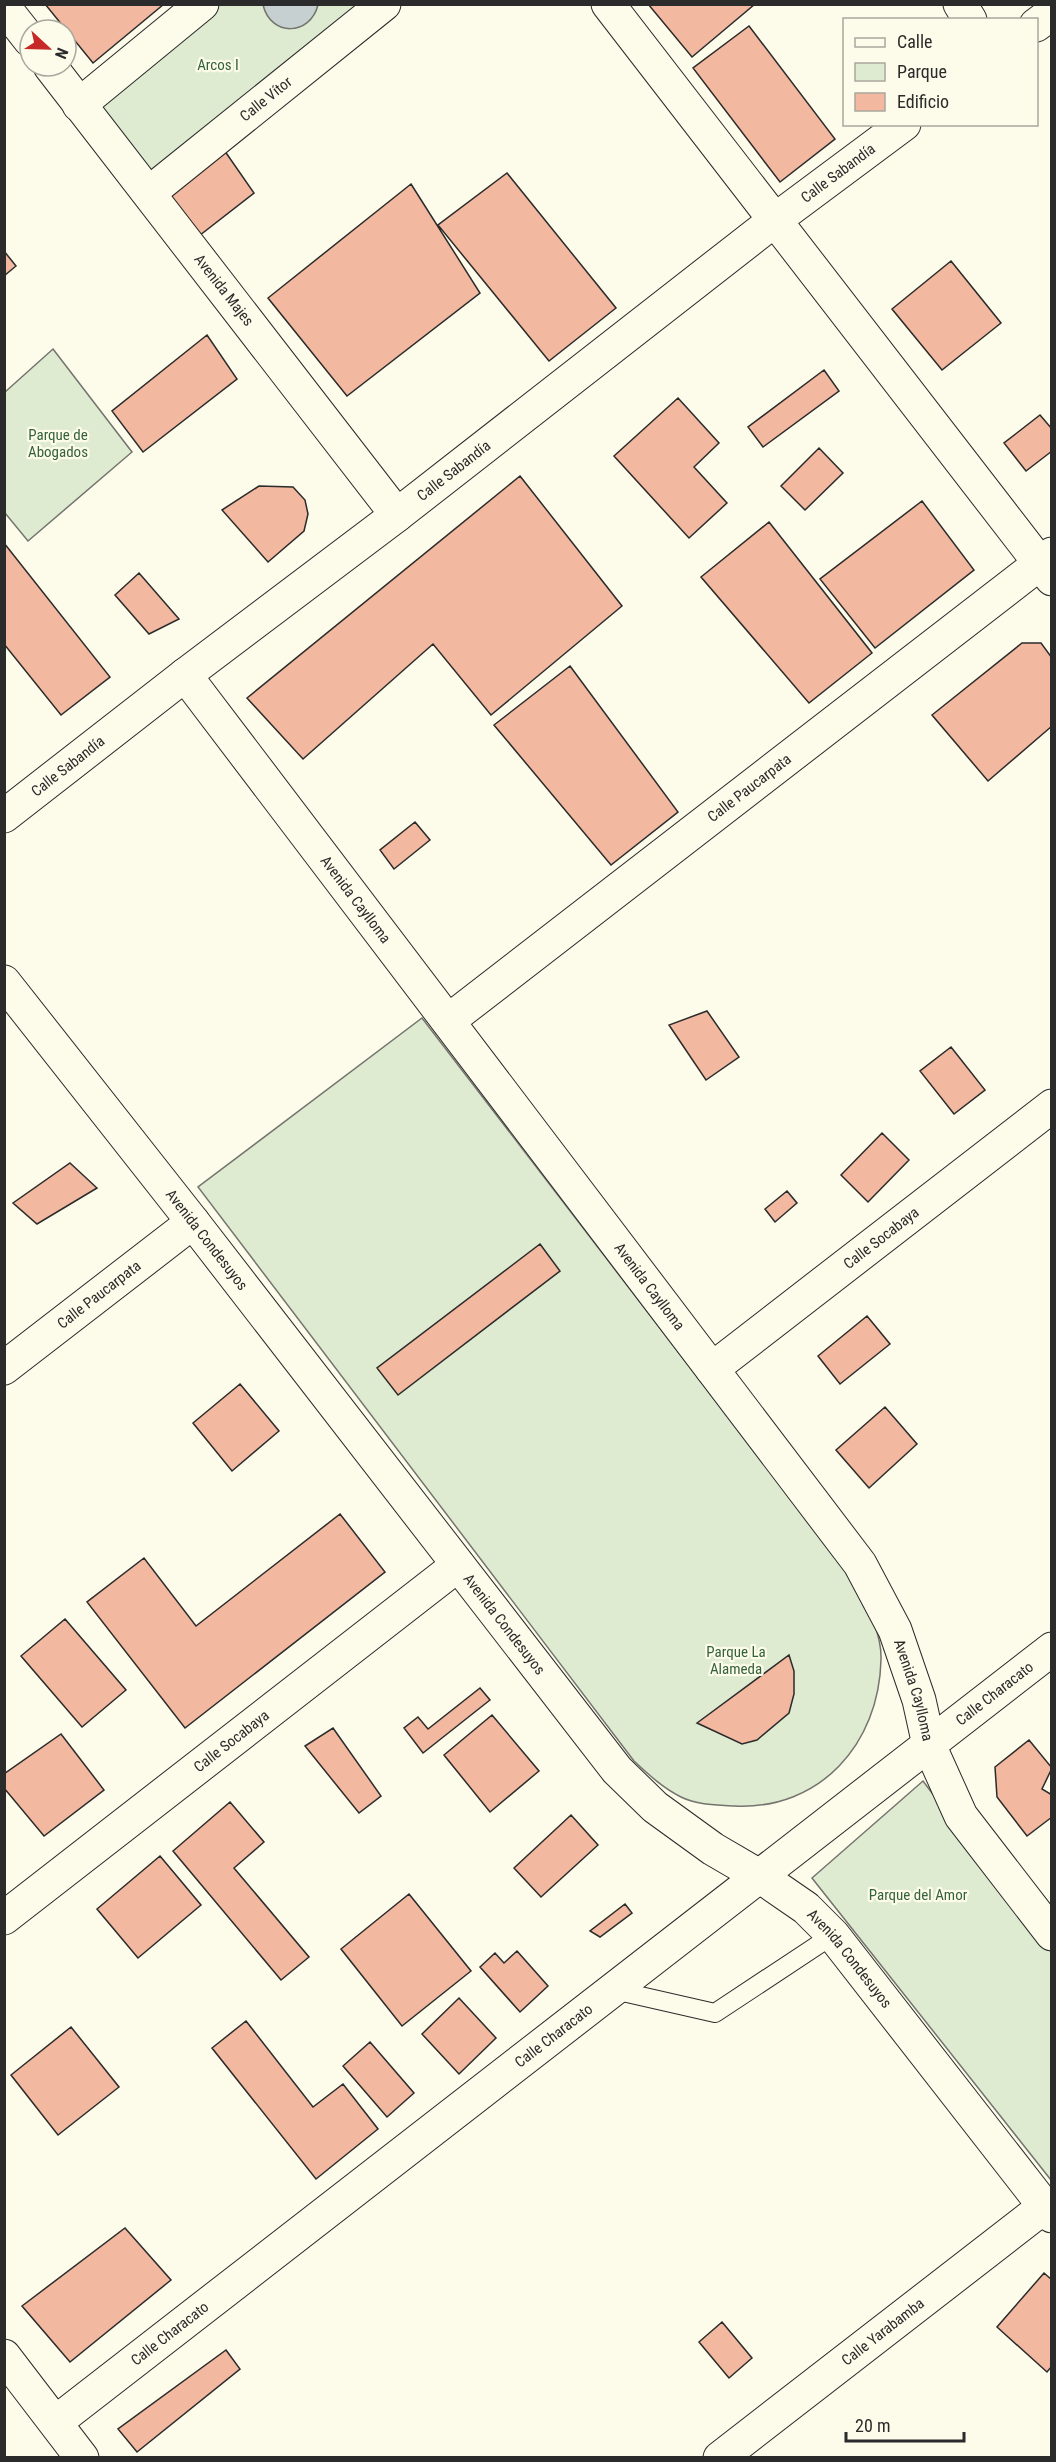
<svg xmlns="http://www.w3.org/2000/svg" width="1056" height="2462" viewBox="0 0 1056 2462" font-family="'Roboto Condensed',sans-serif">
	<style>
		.green { fill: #deebd1; stroke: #74746e; stroke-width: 1.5 }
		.water { fill: #c7d0d0; stroke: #74746e; stroke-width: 1.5 }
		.building { fill: #f2b8a0; stroke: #2b2b2b; stroke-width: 1.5 }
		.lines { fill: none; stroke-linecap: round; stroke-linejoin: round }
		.service-casing { stroke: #2b2b2b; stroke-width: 20 }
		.minor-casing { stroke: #2b2b2b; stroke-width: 35 }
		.tertiary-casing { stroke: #2b2b2b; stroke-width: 35 }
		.secondary-casing { stroke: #2b2b2b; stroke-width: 35 }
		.service { stroke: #fdfbea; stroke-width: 18 }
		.minor { stroke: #fdfbea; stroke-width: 33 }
		.tertiary { stroke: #fdfbea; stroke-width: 33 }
		.secondary { stroke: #fdfbea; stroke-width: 33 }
		.labels { text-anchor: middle; stroke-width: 4.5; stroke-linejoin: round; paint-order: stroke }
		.park-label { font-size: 15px; fill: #34623c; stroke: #fdfbea }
		.street-label { font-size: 15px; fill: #2b2b2b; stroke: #fdfbea }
	</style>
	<rect width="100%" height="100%" fill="#fdfbea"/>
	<path class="green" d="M 202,5 L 384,5 L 149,193 L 79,105 Z
		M 53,349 L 132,452 L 28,541 L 5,513 L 5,392 Z
		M 422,1018 L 850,1576 C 864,1603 882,1629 881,1660 C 879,1744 820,1810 735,1806 C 717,1805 697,1805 681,1797 C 663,1788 649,1775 634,1761 L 198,1187 Z
		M 923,1781 L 1051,1952 L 1051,2180 L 812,1878 Z"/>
	<path class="water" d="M 318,5 C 310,36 271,37 263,5 Z"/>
	<path class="building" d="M 45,4 L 164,4 L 93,63 Z
		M 648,4 L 755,4 L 692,57 Z
		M 749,26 L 835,139 L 780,182 L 693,68 Z
		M 222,147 L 254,193 L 195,239 L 163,198 Z
		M 507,173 L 616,308 L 549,361 L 438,225 Z
		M 411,184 L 480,293 L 347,396 L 268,298 Z
		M 4,251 L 16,266 L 4,276 Z
		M 951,261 L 1001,323 L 942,370 L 892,309 Z
		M 207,335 L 237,379 L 143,452 L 112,411 Z
		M 824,370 L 839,391 L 763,447 L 748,427 Z
		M 678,398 L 719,443 L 694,467 L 727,503 L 689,538 L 614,456 Z
		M 1040,415 L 1052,429 L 1052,451 L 1026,471 L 1004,443 Z
		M 819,448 L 843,473 L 805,510 L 781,486 Z
		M 520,476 L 622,606 L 491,715 L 433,644 L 303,759 L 247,698 Z
		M 259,486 L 293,487 L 305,500 L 308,514 L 304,531 L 268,562 L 222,510 Z
		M 922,501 L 974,570 L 875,648 L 820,579 Z
		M 769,522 L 872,653 L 809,703 L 701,577 Z
		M 4,543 L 110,677 L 61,715 L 4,644 Z
		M 139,573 L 179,619 L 149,634 L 115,595 Z
		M 1022,643 L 1041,643 L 1052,658 L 1052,726 L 988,781 L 932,715 Z
		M 570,666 L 678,812 L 611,865 L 494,725 Z
		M 415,822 L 430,840 L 394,869 L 380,850 Z
		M 707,1011 L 739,1057 L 706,1080 L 669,1025 Z
		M 951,1047 L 985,1090 L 954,1114 L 920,1071 Z
		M 882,1133 L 909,1160 L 868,1202 L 841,1175 Z
		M 70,1163 L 97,1188 L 37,1224 L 13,1203 Z
		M 787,1191 L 797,1203 L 775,1222 L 765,1209 Z
		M 540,1244 L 560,1271 L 398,1395 L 377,1368 Z
		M 867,1316 L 890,1344 L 840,1384 L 818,1356 Z
		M 240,1384 L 279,1431 L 232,1471 L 193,1423 Z
		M 885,1407 L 917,1444 L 869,1488 L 836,1450 Z
		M 340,1514 L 385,1572 L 185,1728 L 87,1602 L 144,1558 L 196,1626 Z
		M 65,1619 L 126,1690 L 82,1727 L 21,1656 Z
		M 789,1655 L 794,1671 L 794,1694 L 789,1713 L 757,1740 L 742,1744 L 697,1723 Z
		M 480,1688 L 490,1700 L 423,1753 L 404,1728 L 418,1717 L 428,1729 Z
		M 492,1715 L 539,1771 L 490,1812 L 444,1755 Z
		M 333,1728 L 381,1796 L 359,1813 L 305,1746 Z
		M 61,1734 L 104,1790 L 44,1836 L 4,1788 L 4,1774 Z
		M 1029,1740 L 1052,1768 L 1042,1789 L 1052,1795 L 1052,1817 L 1027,1836 L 997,1797 L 995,1767 Z
		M 230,1802 L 264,1842 L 234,1868 L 309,1957 L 281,1980 L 173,1851 Z
		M 571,1815 L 598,1845 L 541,1897 L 514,1868 Z
		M 160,1856 L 201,1905 L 138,1958 L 97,1909 Z
		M 409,1894 L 471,1971 L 402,2026 L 341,1949 Z
		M 625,1904 L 632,1913 L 600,1937 L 590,1931 Z
		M 517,1951 L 548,1986 L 520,2012 L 480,1967 L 495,1953 L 504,1963 Z
		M 459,1998 L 496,2038 L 459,2074 L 422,2034 Z
		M 246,2021 L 313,2107 L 343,2084 L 378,2129 L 316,2179 L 212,2048 Z
		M 71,2027 L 119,2087 L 58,2135 L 11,2075 Z
		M 370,2042 L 414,2093 L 387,2117 L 343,2066 Z
		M 125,2228 L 171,2280 L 70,2362 L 22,2306 Z
		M 1044,2273 L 1052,2280 L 1052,2366 L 1047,2372 L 997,2327 Z
		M 722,2322 L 752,2358 L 729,2378 L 699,2342 Z
		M 226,2350 L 240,2369 L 137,2452 L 118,2429 Z"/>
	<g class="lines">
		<g class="service-casing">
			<path id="service" d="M 614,1990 L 715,2013 L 833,1935"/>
		</g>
		<g class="minor-casing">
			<g id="minor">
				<path d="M 608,4 L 1052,579"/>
				<path d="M 960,4 L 970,20"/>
				<path id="s1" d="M 448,1021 L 1052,554"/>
				<path id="s2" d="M 4,1368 L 193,1222"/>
				<path id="s3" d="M 712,1369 L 1052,1106"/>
				<path id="s4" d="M 4,1918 L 458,1565"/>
				<path d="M 4,2356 L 82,2458"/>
				<path id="s5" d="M 56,2422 L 1052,1649"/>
				<path id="s6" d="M 720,2458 L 1044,2207"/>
			</g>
		</g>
		<g class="tertiary-casing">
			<g id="tertiary">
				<path d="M 1036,25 L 1052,13"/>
				<path d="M 79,105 L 202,4"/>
				<path id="s7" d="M 149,193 L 384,4"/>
				<path id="s8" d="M 397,515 L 775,220 L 904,124"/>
			</g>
		</g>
		<g class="secondary-casing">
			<g id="secondary">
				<path d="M 4,7 L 30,40"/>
				<path id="s9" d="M 185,675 L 860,1564 L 895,1630 L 919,1700 L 929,1745 L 961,1816 L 1052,1934"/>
				<path id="s10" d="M 4,816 L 185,675 L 397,515 L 50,66"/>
				<path id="s11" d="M 4,982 L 193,1222 L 617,1770 L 655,1807 L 713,1849 L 761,1877 L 806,1908 L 833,1935 L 1052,2216"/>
			</g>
		</g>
		<use href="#service" class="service"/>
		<use href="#minor" class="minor"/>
		<use href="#tertiary" class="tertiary"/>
		<use href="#secondary" class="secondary"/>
	</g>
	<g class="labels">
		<g class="park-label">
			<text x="218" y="70">Arcos I</text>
			<text x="58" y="440">Parque de<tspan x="58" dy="17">Abogados</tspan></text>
			<text x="736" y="1657">Parque La<tspan x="736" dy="17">Alameda</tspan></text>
			<text x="918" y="1900">Parque del Amor</text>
		</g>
		<g class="street-label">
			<text dy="5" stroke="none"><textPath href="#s7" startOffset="150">Calle Vítor</textPath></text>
			<text dy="5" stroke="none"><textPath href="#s8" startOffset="558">Calle Sabandía</textPath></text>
			<text transform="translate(224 290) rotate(52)" y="5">Avenida Majes</text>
			<text dy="5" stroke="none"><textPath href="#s8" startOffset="72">Calle Sabandía</textPath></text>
			<text dy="5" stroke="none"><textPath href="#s10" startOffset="81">Calle Sabandía</textPath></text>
			<text dy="5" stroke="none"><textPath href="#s1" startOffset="381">Calle Paucarpata</textPath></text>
			<text dy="5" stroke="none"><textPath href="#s9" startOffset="282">Avenida Caylloma</textPath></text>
			<text dy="5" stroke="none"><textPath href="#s3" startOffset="214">Calle Socabaya</textPath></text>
			<text dy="5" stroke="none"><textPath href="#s11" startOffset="328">Avenida Condesuyos</textPath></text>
			<text dy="5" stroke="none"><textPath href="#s9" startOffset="768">Avenida Caylloma</textPath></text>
			<text dy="5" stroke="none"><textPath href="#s2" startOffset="120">Calle Paucarpata</textPath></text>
			<text dy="5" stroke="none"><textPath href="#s11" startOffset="814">Avenida Condesuyos</textPath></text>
			<text dy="5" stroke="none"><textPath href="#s9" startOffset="1254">Avenida Caylloma</textPath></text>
			<text dy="5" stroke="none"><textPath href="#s5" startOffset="1188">Calle Characato</textPath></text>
			<text dy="5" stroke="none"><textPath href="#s4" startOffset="288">Calle Socabaya</textPath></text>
			<text dy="5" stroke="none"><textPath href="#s11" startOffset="1300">Avenida Condesuyos</textPath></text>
			<text dy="5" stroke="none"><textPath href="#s5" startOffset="630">Calle Characato</textPath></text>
			<text dy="5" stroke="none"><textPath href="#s6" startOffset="206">Calle Yarabamba</textPath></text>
			<text dy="5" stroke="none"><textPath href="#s5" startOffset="144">Calle Characato</textPath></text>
		</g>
	</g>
	<rect width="1056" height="2462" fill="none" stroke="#2b2b2b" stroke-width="12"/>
	<rect x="843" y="18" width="195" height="108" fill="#fdfbea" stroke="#a9a89e" stroke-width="1.5"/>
	<rect x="855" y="38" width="30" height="9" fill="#fdfbea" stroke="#a9a89e" stroke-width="1.5"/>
	<text x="897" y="48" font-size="18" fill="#2b2b2b">Calle</text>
	<rect x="855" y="63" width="30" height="18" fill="#deebd1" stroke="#a9a89e" stroke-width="1.5"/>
	<text x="897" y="78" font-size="18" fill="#2b2b2b">Parque</text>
	<rect x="855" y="93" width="30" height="18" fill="#f2b8a0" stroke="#a9a89e" stroke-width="1.5"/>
	<text x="897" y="108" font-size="18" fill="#2b2b2b">Edificio</text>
	<g transform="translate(48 48) rotate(112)"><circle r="28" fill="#fdfbea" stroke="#a9a89e" stroke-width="1.5"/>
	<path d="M0-4.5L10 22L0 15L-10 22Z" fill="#c62828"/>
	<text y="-9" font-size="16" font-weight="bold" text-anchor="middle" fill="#2b2b2b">N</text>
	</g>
	<path d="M846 2432v9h118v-9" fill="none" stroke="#2b2b2b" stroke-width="3"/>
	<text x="855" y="2432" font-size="18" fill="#2b2b2b" stroke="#fdfbea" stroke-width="4.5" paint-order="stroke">20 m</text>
</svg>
